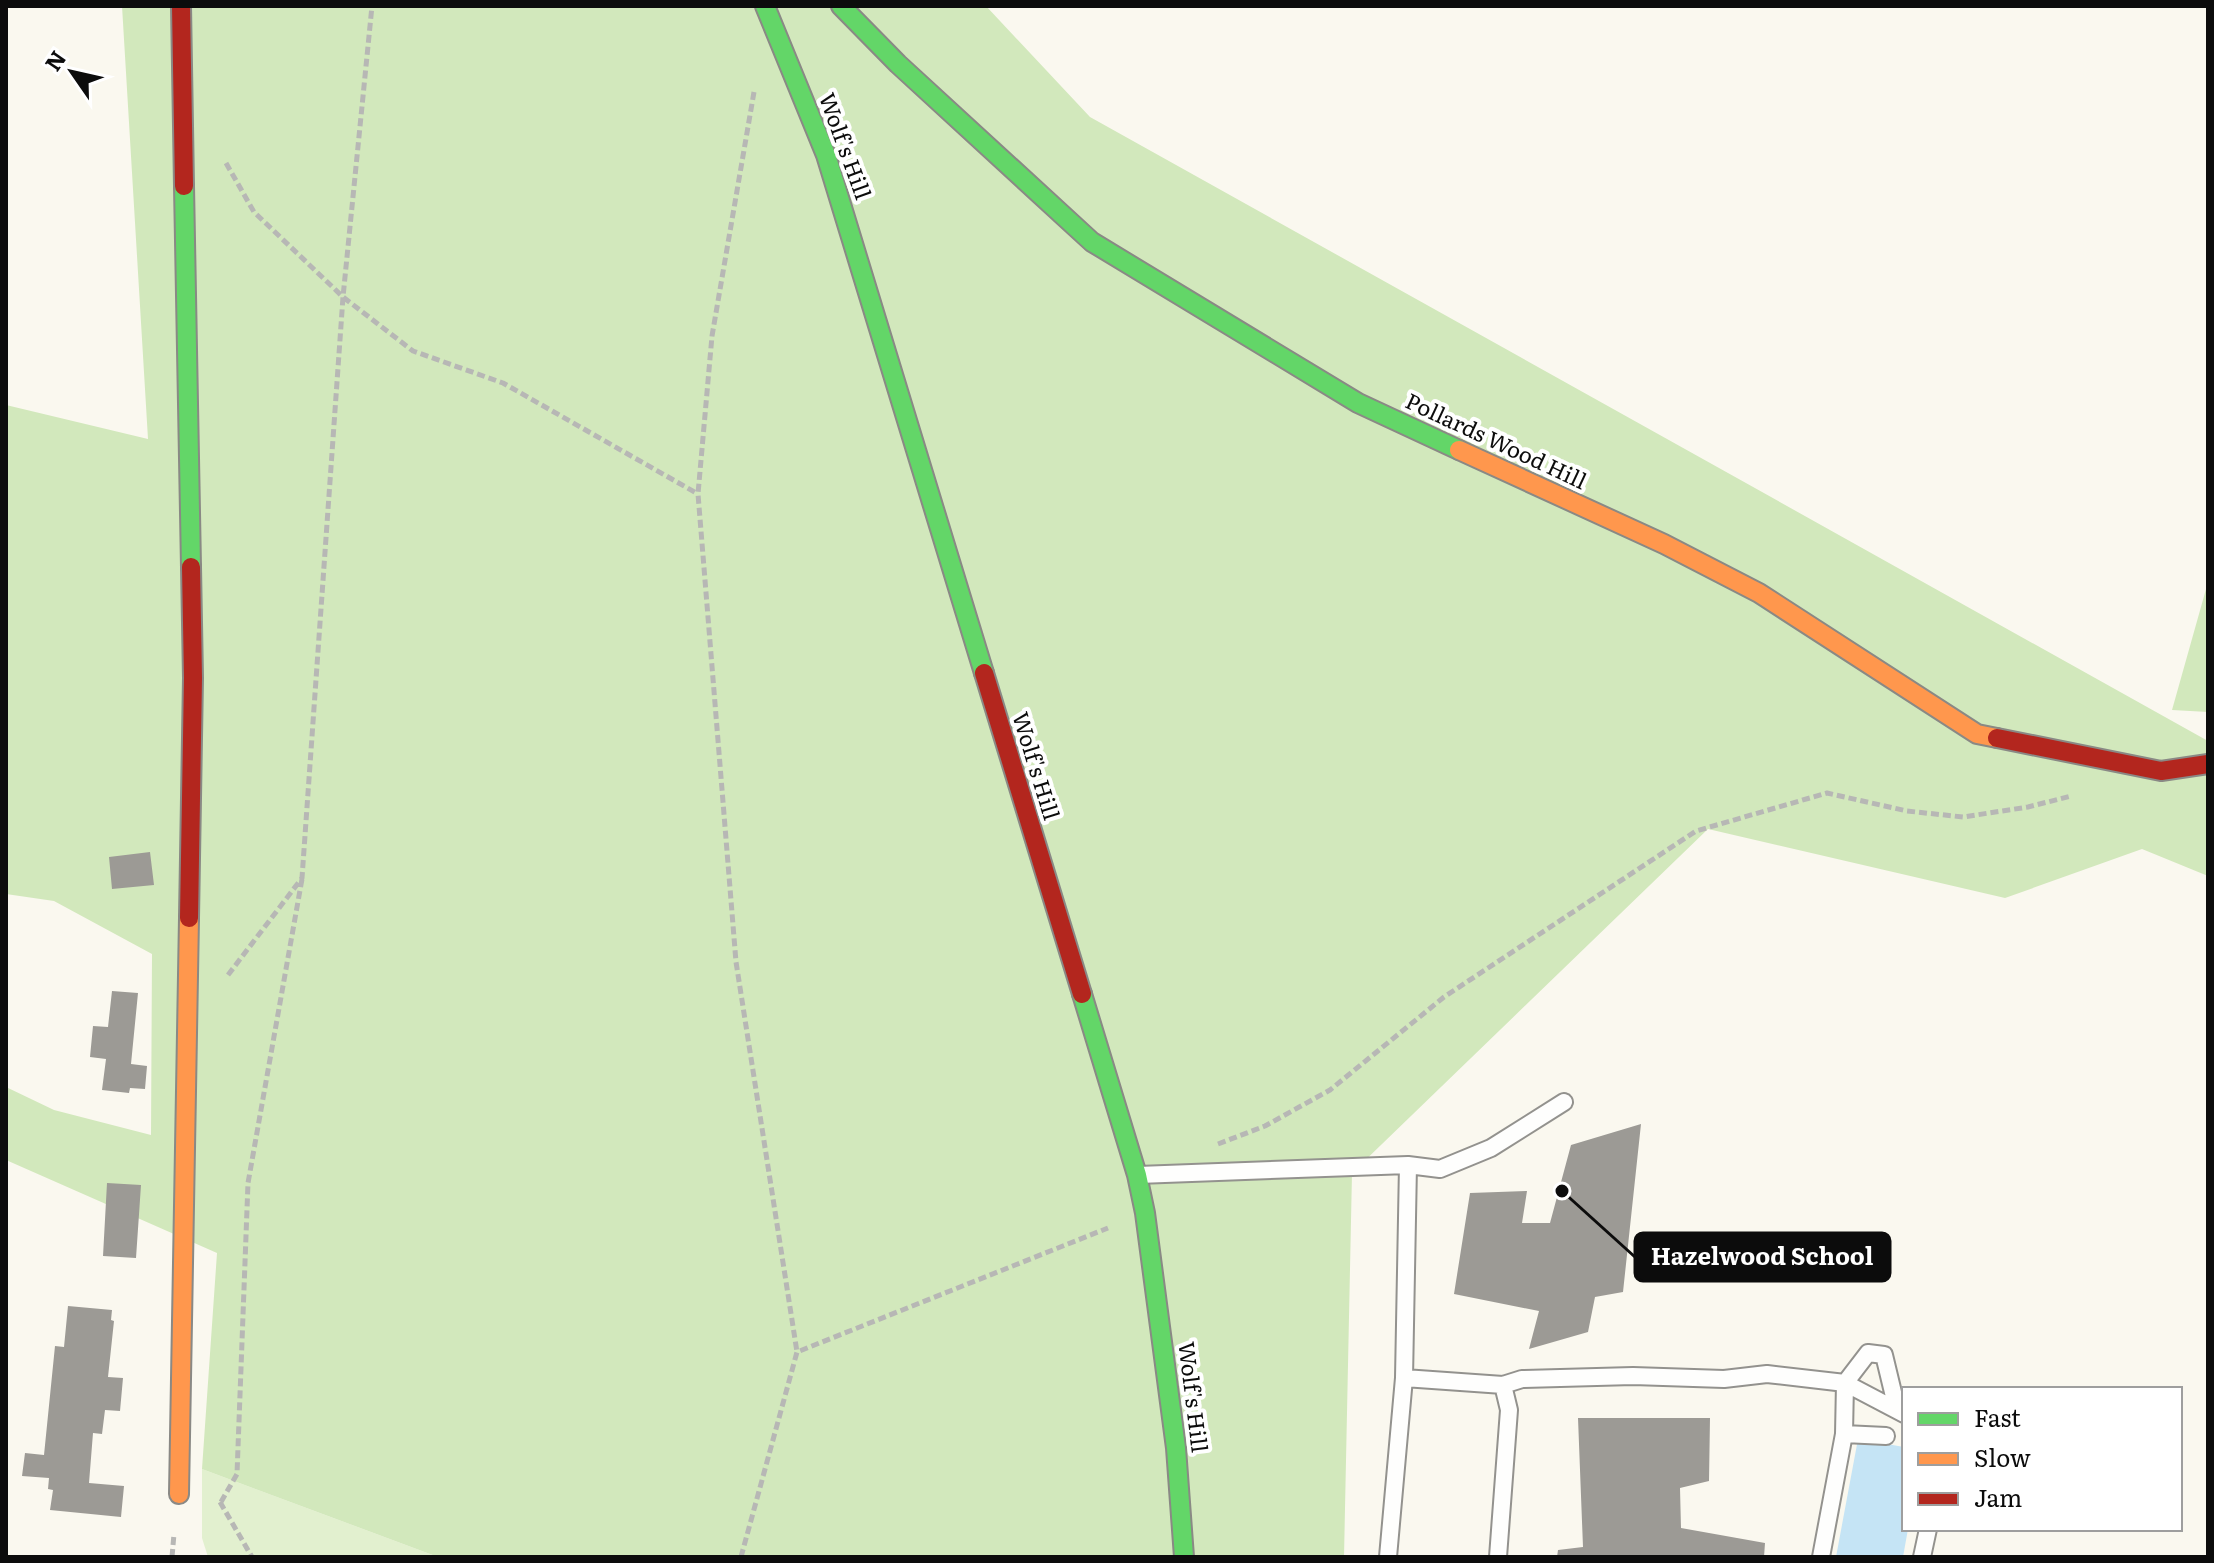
<svg xmlns="http://www.w3.org/2000/svg" width="2214" height="1563" viewBox="0 0 2214 1563" font-family="Literata,serif">
	<style>
		.green { fill: #e2f0cf }
		.forest { fill: #d2e8bc }
		.water { fill: #c5e4f5 }
		.building { fill: #9c9a95 }
		.lines { fill: none; stroke-linecap: round; stroke-linejoin: round }
		.lane-casing { stroke: #93928e; stroke-width: 20 }
		.fast-casing { stroke: #8a8985; stroke-width: 22 }
		.slow-casing { stroke: #8a8985; stroke-width: 22 }
		.jam-casing { stroke: #8a8985; stroke-width: 22 }
		.path { stroke: #b7b7b5; stroke-width: 5; stroke-dasharray: 8 4; stroke-linecap: butt }
		.lane { stroke: #fefefd; stroke-width: 16 }
		.fast { stroke: #63d668; stroke-width: 18 }
		.slow { stroke: #ff974d; stroke-width: 18 }
		.jam { stroke: #b3261e; stroke-width: 18 }
		.labels { text-anchor: middle; stroke-width: 8; stroke-linejoin: round; paint-order: stroke }
		.street-label { font-size: 22px; fill: #0c0c0c; stroke: #fff }
		.leader { fill: none; stroke: #0c0c0c; stroke-width: 3 }
		.callout-dot { fill: #0c0c0c; stroke: #fff; stroke-width: 3 }
		.callout { fill: #0c0c0c; stroke: #0c0c0c; stroke-width: 3 }
		.callout-label { font-size: 24px; text-anchor: middle; font-weight: bold; fill: #fff }
	</style>
	<rect width="100%" height="100%" fill="#faf8ef"/>
	<path class="green" d="M 202,1469 L 438,1557 L 208,1557 L 202,1538 Z"/>
	<path class="forest" d="M 122,6 L 986,6 L 1090,117 L 2208,741 L 2208,876 L 2142,849 L 2005,898 L 1708,829 L 1352,1173 L 1344,1557 L 438,1557 L 202,1469 L 217,1253 L 6,1160 L 6,1087 L 54,1110 L 151,1135 L 152,954 L 54,901 L 6,894 L 6,405 L 148,439 Z
		M 2208,582 L 2208,712 L 2172,710 Z"/>
	<path class="water" d="M 1858,1439 L 1904,1447 L 1904,1529 L 1908,1529 L 1903,1557 L 1836,1557 Z"/>
	<path class="building" d="M 150,852 L 154,885 L 112,889 L 109,857 Z
		M 112,991 L 138,993 L 131,1064 L 147,1066 L 145,1089 L 130,1088 L 129,1093 L 102,1090 L 106,1059 L 90,1057 L 93,1026 L 108,1027 Z
		M 1641,1124 L 1623,1292 L 1595,1297 L 1588,1332 L 1529,1349 L 1539,1311 L 1454,1294 L 1470,1193 L 1527,1191 L 1522,1223 L 1550,1223 L 1571,1145 Z
		M 107,1183 L 141,1185 L 136,1258 L 103,1256 Z
		M 68,1306 L 112,1310 L 111,1320 L 114,1321 L 108,1377 L 123,1378 L 120,1411 L 105,1410 L 102,1434 L 93,1433 L 89,1483 L 124,1486 L 121,1517 L 50,1510 L 53,1490 L 48,1489 L 49,1478 L 22,1476 L 25,1453 L 44,1455 L 55,1346 L 64,1347 Z
		M 1578,1418 L 1710,1418 L 1709,1481 L 1680,1488 L 1681,1528 L 1765,1543 L 1764,1557 L 1557,1557 L 1558,1550 L 1583,1547 Z"/>
	<g class="lines">
		<g class="lane-casing">
			<path id="lane" d="M 1138,1175 L 1408,1165 L 1440,1169 L 1491,1148 L 1564,1102
				M 1404,1378 L 1503,1385 L 1509,1410 L 1498,1557
				M 1503,1385 L 1522,1379 L 1633,1376 L 1724,1379 L 1767,1374 L 1845,1383 L 1904,1414
				M 1844,1434 L 1886,1436
				M 1388,1557 L 1404,1378 L 1408,1165
				M 1821,1557 L 1844,1434 L 1845,1383 L 1868,1353 L 1884,1355 L 1897,1409
				M 1922,1557 L 1928,1529"/>
		</g>
		<g class="fast-casing">
			<path id="fast" d="M 765,6 L 826,155 L 984,673
				M 841,6 L 898,64 L 1092,242 L 1358,403 L 1459,450
				M 184,186 L 191,567
				M 1082,994 L 1137,1175 L 1145,1213 L 1176,1448 L 1184,1557"/>
		</g>
		<g class="slow-casing">
			<path id="slow" d="M 1459,450 L 1664,544 L 1759,593 L 1977,734 L 1997,738
				M 179,1494 L 189,918"/>
		</g>
		<g class="jam-casing">
			<path id="jam" d="M 181,6 L 184,186
				M 984,673 L 1082,994
				M 1997,738 L 2161,771 L 2208,764
				M 189,918 L 193,678 L 191,567"/>
		</g>
		<path class="path" d="M 754,92 L 712,336 L 698,494 L 736,962 L 797,1352
			M 226,163 L 254,212 L 343,297 L 413,351 L 503,383 L 698,494
			M 228,975 L 302,878 L 343,297 L 372,6
			M 1218,1144 L 1265,1126 L 1330,1090 L 1444,997 L 1696,831 L 1827,793 L 1907,811 L 1963,817 L 2028,807 L 2071,796
			M 220,1502 L 252,1557
			M 221,1502 L 237,1474 L 248,1183 L 302,879
			M 172,1557 L 174,1534
			M 741,1557 L 797,1352 L 1108,1228"/>
		<use href="#lane" class="lane"/>
		<use href="#fast" class="fast"/>
		<use href="#slow" class="slow"/>
		<use href="#jam" class="jam"/>
	</g>
	<g class="labels">
		<g class="street-label">
			<text transform="translate(845 146) rotate(70)" y="8">Wolf's Hill</text>
			<text transform="translate(1496 441) rotate(25)" y="8">Pollards Wood Hill</text>
			<text transform="translate(1036 766) rotate(73)" y="8">Wolf's Hill</text>
			<text transform="translate(1193 1397) rotate(83)" y="8">Wolf's Hill</text>
		</g>
	</g>
	<path class="leader" d="M1562 1191L1635 1257"/>
	<circle class="callout-dot" cx="1562" cy="1191" r="8"/>
	<rect class="callout" x="1635" y="1233" width="255" height="48" rx="8"/>
	<g class="callout-label">
		<text x="1762" y="1265">Hazelwood School</text>
	</g>
	<rect width="2214" height="1563" fill="none" stroke="#0c0c0c" stroke-width="16"/>
	<rect x="1902" y="1387" width="280" height="144" fill="#ffffff" stroke="#9e9e9e" stroke-width="2"/>
	<rect x="1918" y="1413" width="40" height="12" fill="#63d668" stroke="#9e9e9e" stroke-width="2"/>
	<text x="1974" y="1427" font-size="24" fill="#0c0c0c">Fast</text>
	<rect x="1918" y="1453" width="40" height="12" fill="#ff974d" stroke="#9e9e9e" stroke-width="2"/>
	<text x="1974" y="1467" font-size="24" fill="#0c0c0c">Slow</text>
	<rect x="1918" y="1493" width="40" height="12" fill="#b3261e" stroke="#9e9e9e" stroke-width="2"/>
	<text x="1974" y="1507" font-size="24" fill="#0c0c0c">Jam</text>
	<g transform="translate(72 72) rotate(304)" stroke="#ffffff" stroke-width="6" paint-order="stroke">
	<path d="M0-6L14 30L0 20L-14 30Z" fill="#0c0c0c"/>
	<text y="-12" font-size="22" font-weight="bold" text-anchor="middle" fill="#0c0c0c">N</text>
	</g>
</svg>
